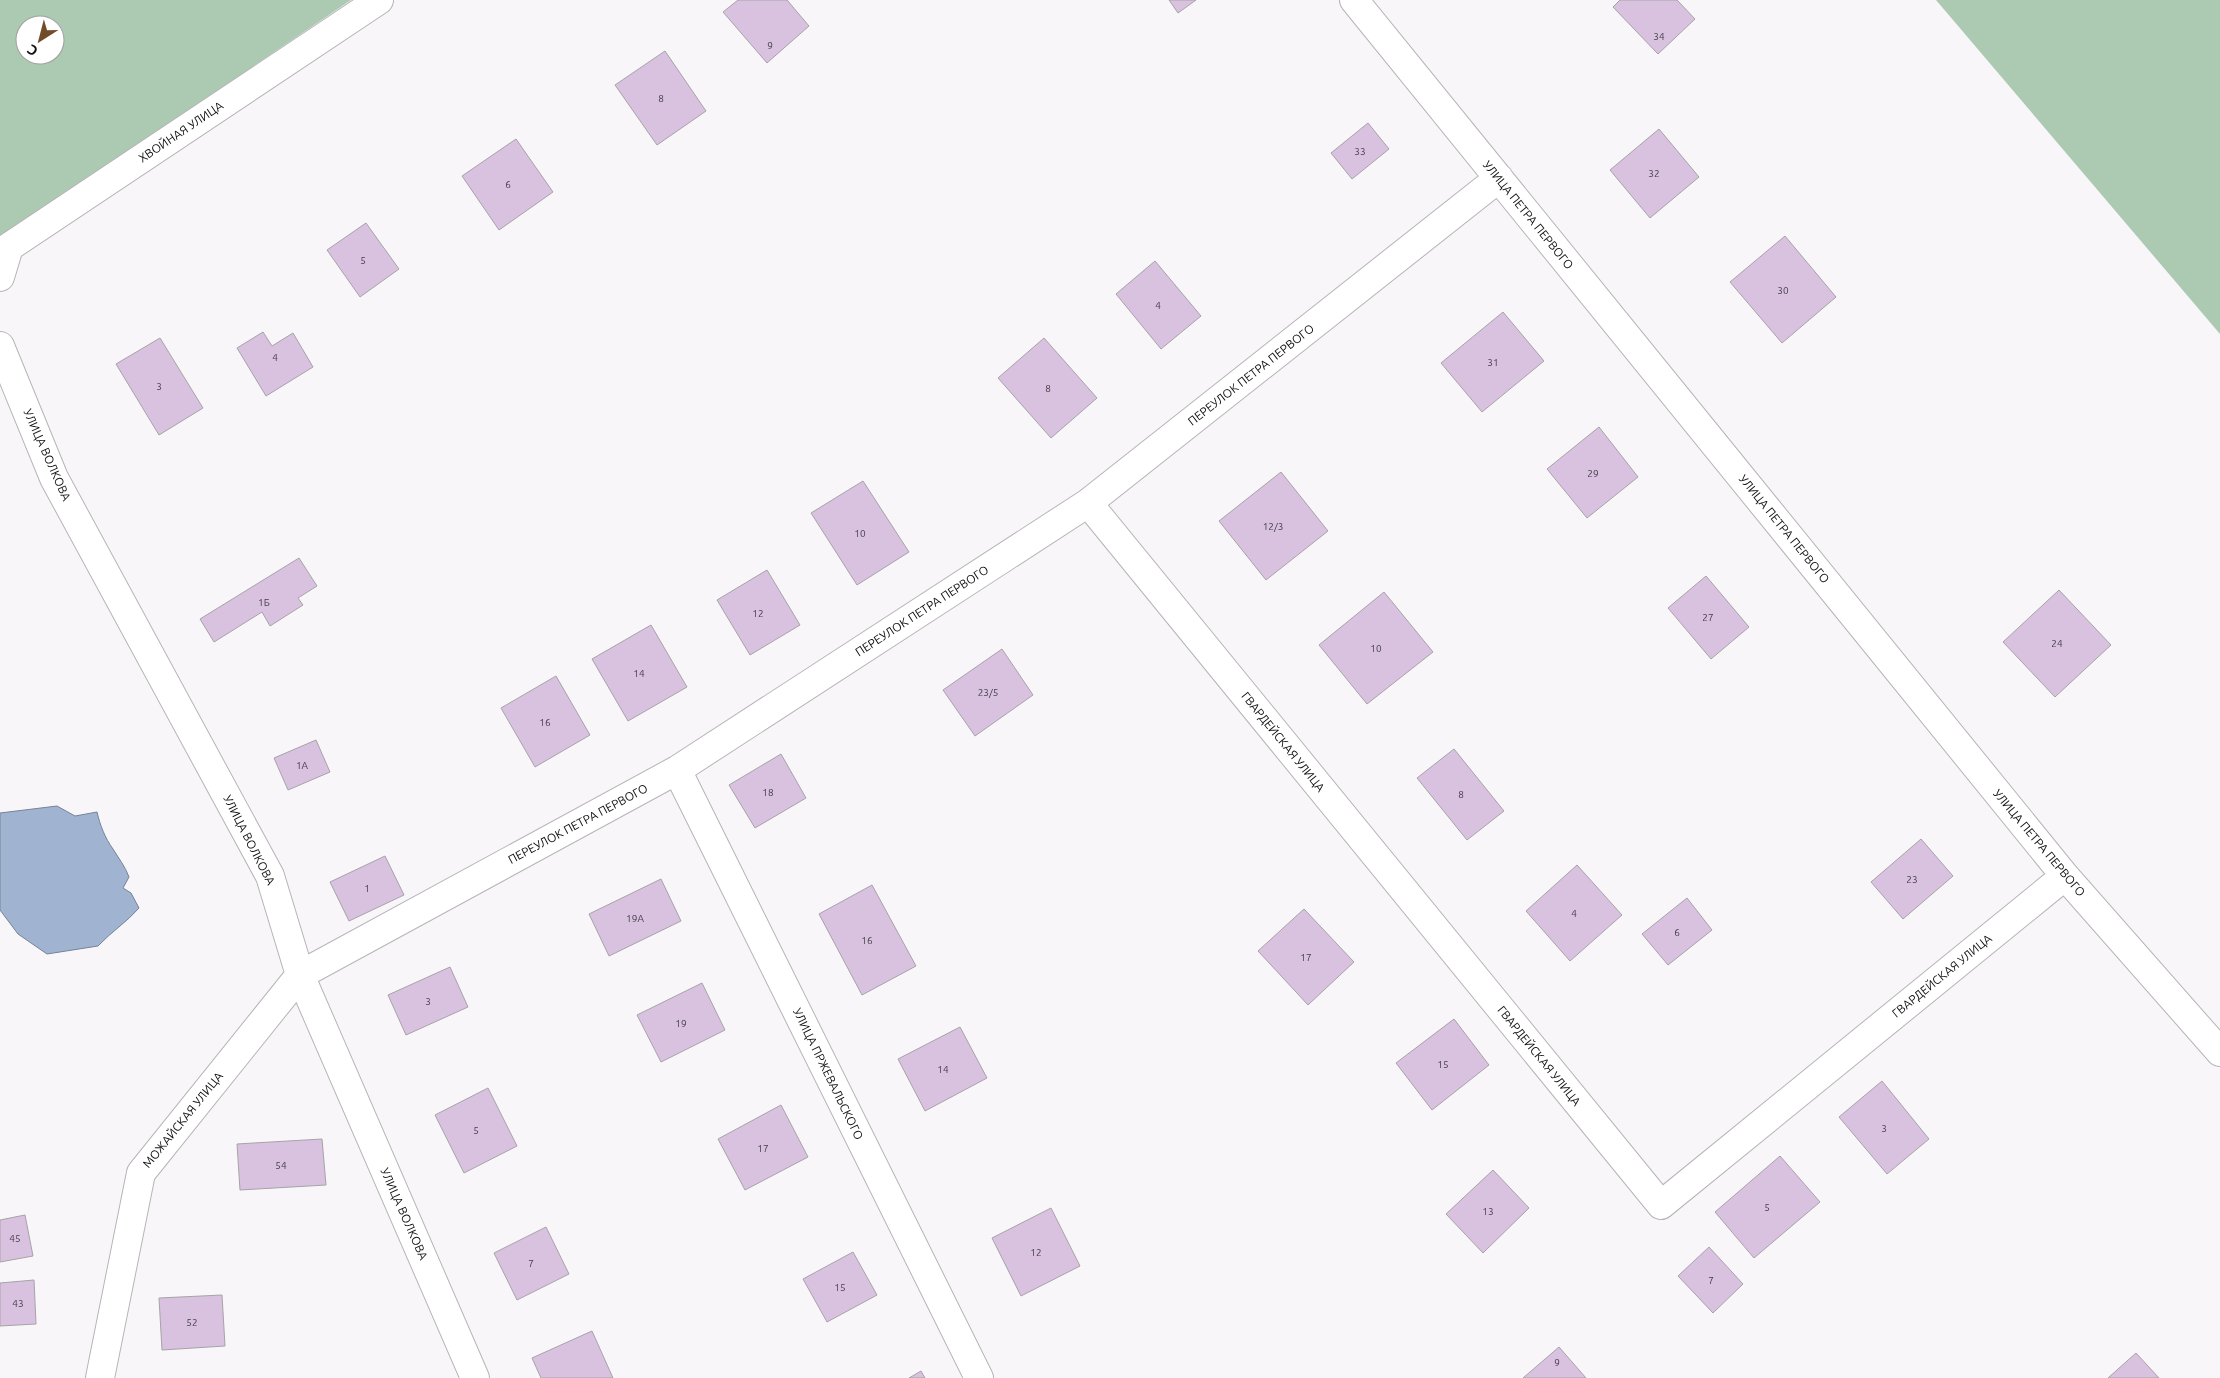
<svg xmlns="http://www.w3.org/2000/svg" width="2220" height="1378" viewBox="0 0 2220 1378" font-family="Ubuntu,sans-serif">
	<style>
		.forest { fill: #abcab1; fill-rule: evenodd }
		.water { fill: #a0b4d1; stroke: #758398 }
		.building { fill: #d8c2e0; stroke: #a6a3a7 }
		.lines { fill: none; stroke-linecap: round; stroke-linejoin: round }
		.minor-casing { stroke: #b7b4b8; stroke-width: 30 }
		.minor { stroke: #fff; stroke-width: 28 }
		.labels { text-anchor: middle; stroke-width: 5; stroke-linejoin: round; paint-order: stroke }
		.number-label { font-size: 10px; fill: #433c46 }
		.street-label { font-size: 12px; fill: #111012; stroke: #fff }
	</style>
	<rect width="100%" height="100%" fill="#f9f6fa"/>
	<path class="forest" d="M 0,0 L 351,0 L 0,238 ZM 25,25 L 55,25 L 55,55 L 25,55 Z
		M 1936,0 L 2220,0 L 2220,334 Z"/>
	<path class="water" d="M 57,806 L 75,816 L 97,812 C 100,825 105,838 113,849 C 119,859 125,866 129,877 L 123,888 L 131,893 L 139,908 C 127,922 111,932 98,946 L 47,954 L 18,934 L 0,910 L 0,813 Z"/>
	<path class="building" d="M 738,0 L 787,0 L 809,26 L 767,63 L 723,12 Z
		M 1169,0 L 1196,0 L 1178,13 Z
		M 1620,0 L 1677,0 L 1695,19 L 1658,54 L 1613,7 Z
		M 665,51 L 706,111 L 657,145 L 615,85 Z
		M 1368,123 L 1389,149 L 1352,179 L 1331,153 Z
		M 1659,129 L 1699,177 L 1650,218 L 1610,170 Z
		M 516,139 L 553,192 L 499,230 L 462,176 Z
		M 366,223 L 399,269 L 360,297 L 327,250 Z
		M 1785,236 L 1836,297 L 1782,343 L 1730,282 Z
		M 1155,261 L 1201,316 L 1161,349 L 1116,294 Z
		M 1503,312 L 1544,361 L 1482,412 L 1441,363 Z
		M 263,332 L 272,346 L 293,333 L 313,367 L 266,396 L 237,348 Z
		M 160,338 L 203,408 L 159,435 L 116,364 Z
		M 1044,338 L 1097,398 L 1051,438 L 998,378 Z
		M 1599,427 L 1638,477 L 1587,518 L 1547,469 Z
		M 1281,472 L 1328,531 L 1266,580 L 1219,521 Z
		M 863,481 L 909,552 L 857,585 L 811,513 Z
		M 299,558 L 317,586 L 298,598 L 303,605 L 270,626 L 262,612 L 214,642 L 200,619 Z
		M 767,570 L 800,625 L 750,655 L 717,600 Z
		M 1706,576 L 1749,627 L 1711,659 L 1668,608 Z
		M 2059,590 L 2111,645 L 2055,697 L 2003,642 Z
		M 1384,592 L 1433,652 L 1367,704 L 1319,645 Z
		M 651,625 L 687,687 L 628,721 L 592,659 Z
		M 1002,649 L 1033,695 L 975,736 L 943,690 Z
		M 556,676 L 590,735 L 535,767 L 501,708 Z
		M 316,740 L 330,772 L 288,790 L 274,758 Z
		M 1454,749 L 1504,811 L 1467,840 L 1417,778 Z
		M 781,754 L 806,798 L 755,828 L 729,785 Z
		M 1921,839 L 1953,876 L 1903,919 L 1871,882 Z
		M 385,856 L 404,895 L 349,921 L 330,882 Z
		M 1577,865 L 1622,915 L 1570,961 L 1526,911 Z
		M 661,879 L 681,921 L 609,956 L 589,914 Z
		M 872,885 L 916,966 L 862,995 L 819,914 Z
		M 1687,898 L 1712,930 L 1668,965 L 1642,934 Z
		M 1304,909 L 1354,962 L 1308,1005 L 1258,951 Z
		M 450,967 L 468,1007 L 406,1035 L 388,995 Z
		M 702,983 L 725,1030 L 661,1062 L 637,1015 Z
		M 1454,1019 L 1489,1065 L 1432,1110 L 1396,1063 Z
		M 960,1027 L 987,1078 L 925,1111 L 898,1059 Z
		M 1882,1081 L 1929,1139 L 1887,1174 L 1839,1117 Z
		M 488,1088 L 517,1146 L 464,1173 L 435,1115 Z
		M 781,1105 L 808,1157 L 745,1190 L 718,1139 Z
		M 322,1139 L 326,1185 L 240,1190 L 237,1144 Z
		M 1780,1156 L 1820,1202 L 1754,1258 L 1715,1212 Z
		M 1493,1170 L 1529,1208 L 1483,1253 L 1446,1214 Z
		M 1051,1208 L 1080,1266 L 1021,1296 L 992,1238 Z
		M 25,1215 L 33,1256 L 0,1262 L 0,1220 Z
		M 546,1227 L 569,1274 L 517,1300 L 494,1253 Z
		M 1709,1247 L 1743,1284 L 1713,1313 L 1678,1276 Z
		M 853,1252 L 877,1295 L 827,1322 L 803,1279 Z
		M 34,1280 L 36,1324 L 0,1326 L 0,1283 Z
		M 222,1295 L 225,1346 L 162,1350 L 159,1298 Z
		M 592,1331 L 613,1378 L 541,1378 L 532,1358 Z
		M 1559,1347 L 1586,1378 L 1523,1378 Z
		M 2136,1353 L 2159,1378 L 2108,1378 Z
		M 921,1371 L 925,1378 L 909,1378 Z"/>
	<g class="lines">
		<g class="minor-casing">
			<path id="minor" d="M 1354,0 L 2065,876 L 2220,1052
				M 0,277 L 9,247 L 379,0
				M 0,346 L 54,478 L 270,876 L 300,975 L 475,1378
				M 1088,503 L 1661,1205 L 2065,876
				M 677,770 L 979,1378
				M 100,1378 L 141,1173 L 300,975 L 677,770 L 1088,503 L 1499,178"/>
		</g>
		<use href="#minor" class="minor"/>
	</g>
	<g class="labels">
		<g class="number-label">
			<text x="1659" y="40">34</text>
			<text x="770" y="49">9</text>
			<text x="661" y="102">8</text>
			<text x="1360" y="155">33</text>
			<text x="1654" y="177">32</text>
			<text x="508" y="188">6</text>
			<text x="363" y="264">5</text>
			<text x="1783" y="294">30</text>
			<text x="1158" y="309">4</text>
			<text x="275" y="361">4</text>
			<text x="1493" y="366">31</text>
			<text x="159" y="390">3</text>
			<text x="1048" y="392">8</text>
			<text x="1593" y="477">29</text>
			<text x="1273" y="530">12/3</text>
			<text x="860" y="537">10</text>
			<text x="264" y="606">1Б</text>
			<text x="758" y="617">12</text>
			<text x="1708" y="621">27</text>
			<text x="2057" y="647">24</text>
			<text x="1376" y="652">10</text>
			<text x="639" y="677">14</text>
			<text x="988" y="696">23/5</text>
			<text x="545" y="726">16</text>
			<text x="302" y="769">1А</text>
			<text x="768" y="796">18</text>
			<text x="1461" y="798">8</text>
			<text x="1912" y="883">23</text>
			<text x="367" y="892">1</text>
			<text x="1574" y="917">4</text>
			<text x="635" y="922">19А</text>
			<text x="1677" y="936">6</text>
			<text x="867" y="944">16</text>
			<text x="1306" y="961">17</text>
			<text x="428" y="1005">3</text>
			<text x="681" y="1027">19</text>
			<text x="1443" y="1068">15</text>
			<text x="943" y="1073">14</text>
			<text x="1884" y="1132">3</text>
			<text x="476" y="1134">5</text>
			<text x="763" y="1152">17</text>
			<text x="281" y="1169">54</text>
			<text x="1767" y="1211">5</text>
			<text x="1488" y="1215">13</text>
			<text x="15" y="1242">45</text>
			<text x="1036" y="1256">12</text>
			<text x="531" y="1267">7</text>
			<text x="1711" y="1284">7</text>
			<text x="840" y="1291">15</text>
			<text x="18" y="1307">43</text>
			<text x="192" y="1326">52</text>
			<text x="1557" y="1366">9</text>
		</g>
		<g class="street-label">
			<text transform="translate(181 132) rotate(-34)" y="4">ХВОЙНАЯ УЛИЦА</text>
			<text transform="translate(1528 215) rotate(51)" y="4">УЛИЦА ПЕТРА ПЕРВОГО</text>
			<text transform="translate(1251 375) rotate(-38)" y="4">ПЕРЕУЛОК ПЕТРА ПЕРВОГО</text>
			<text transform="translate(47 455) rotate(66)" y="4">УЛИЦА ВОЛКОВА</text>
			<text transform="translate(1784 529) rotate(51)" y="4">УЛИЦА ПЕТРА ПЕРВОГО</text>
			<text transform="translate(922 611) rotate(-33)" y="4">ПЕРЕУЛОК ПЕТРА ПЕРВОГО</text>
			<text transform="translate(1283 742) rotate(51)" y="4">ГВАРДЕЙСКАЯ УЛИЦА</text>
			<text transform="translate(578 824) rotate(-28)" y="4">ПЕРЕУЛОК ПЕТРА ПЕРВОГО</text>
			<text transform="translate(249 840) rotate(63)" y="4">УЛИЦА ВОЛКОВА</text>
			<text transform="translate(2039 843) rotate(50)" y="4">УЛИЦА ПЕТРА ПЕРВОГО</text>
			<text transform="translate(1942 976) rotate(-39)" y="4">ГВАРДЕЙСКАЯ УЛИЦА</text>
			<text transform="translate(1539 1056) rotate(51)" y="4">ГВАРДЕЙСКАЯ УЛИЦА</text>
			<text transform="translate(828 1074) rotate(64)" y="4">УЛИЦА ПРЖЕВАЛЬСКОГО</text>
			<text transform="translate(183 1120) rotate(-51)" y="4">МОЖАЙСКАЯ УЛИЦА</text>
			<text transform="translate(404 1214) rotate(66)" y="4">УЛИЦА ВОЛКОВА</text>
		</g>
	</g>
	<g transform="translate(40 40) rotate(216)"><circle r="24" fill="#ffffff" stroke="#a09fa0"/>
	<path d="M0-4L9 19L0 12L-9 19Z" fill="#724c28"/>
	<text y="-8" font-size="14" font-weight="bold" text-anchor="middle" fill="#111012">С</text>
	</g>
</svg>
